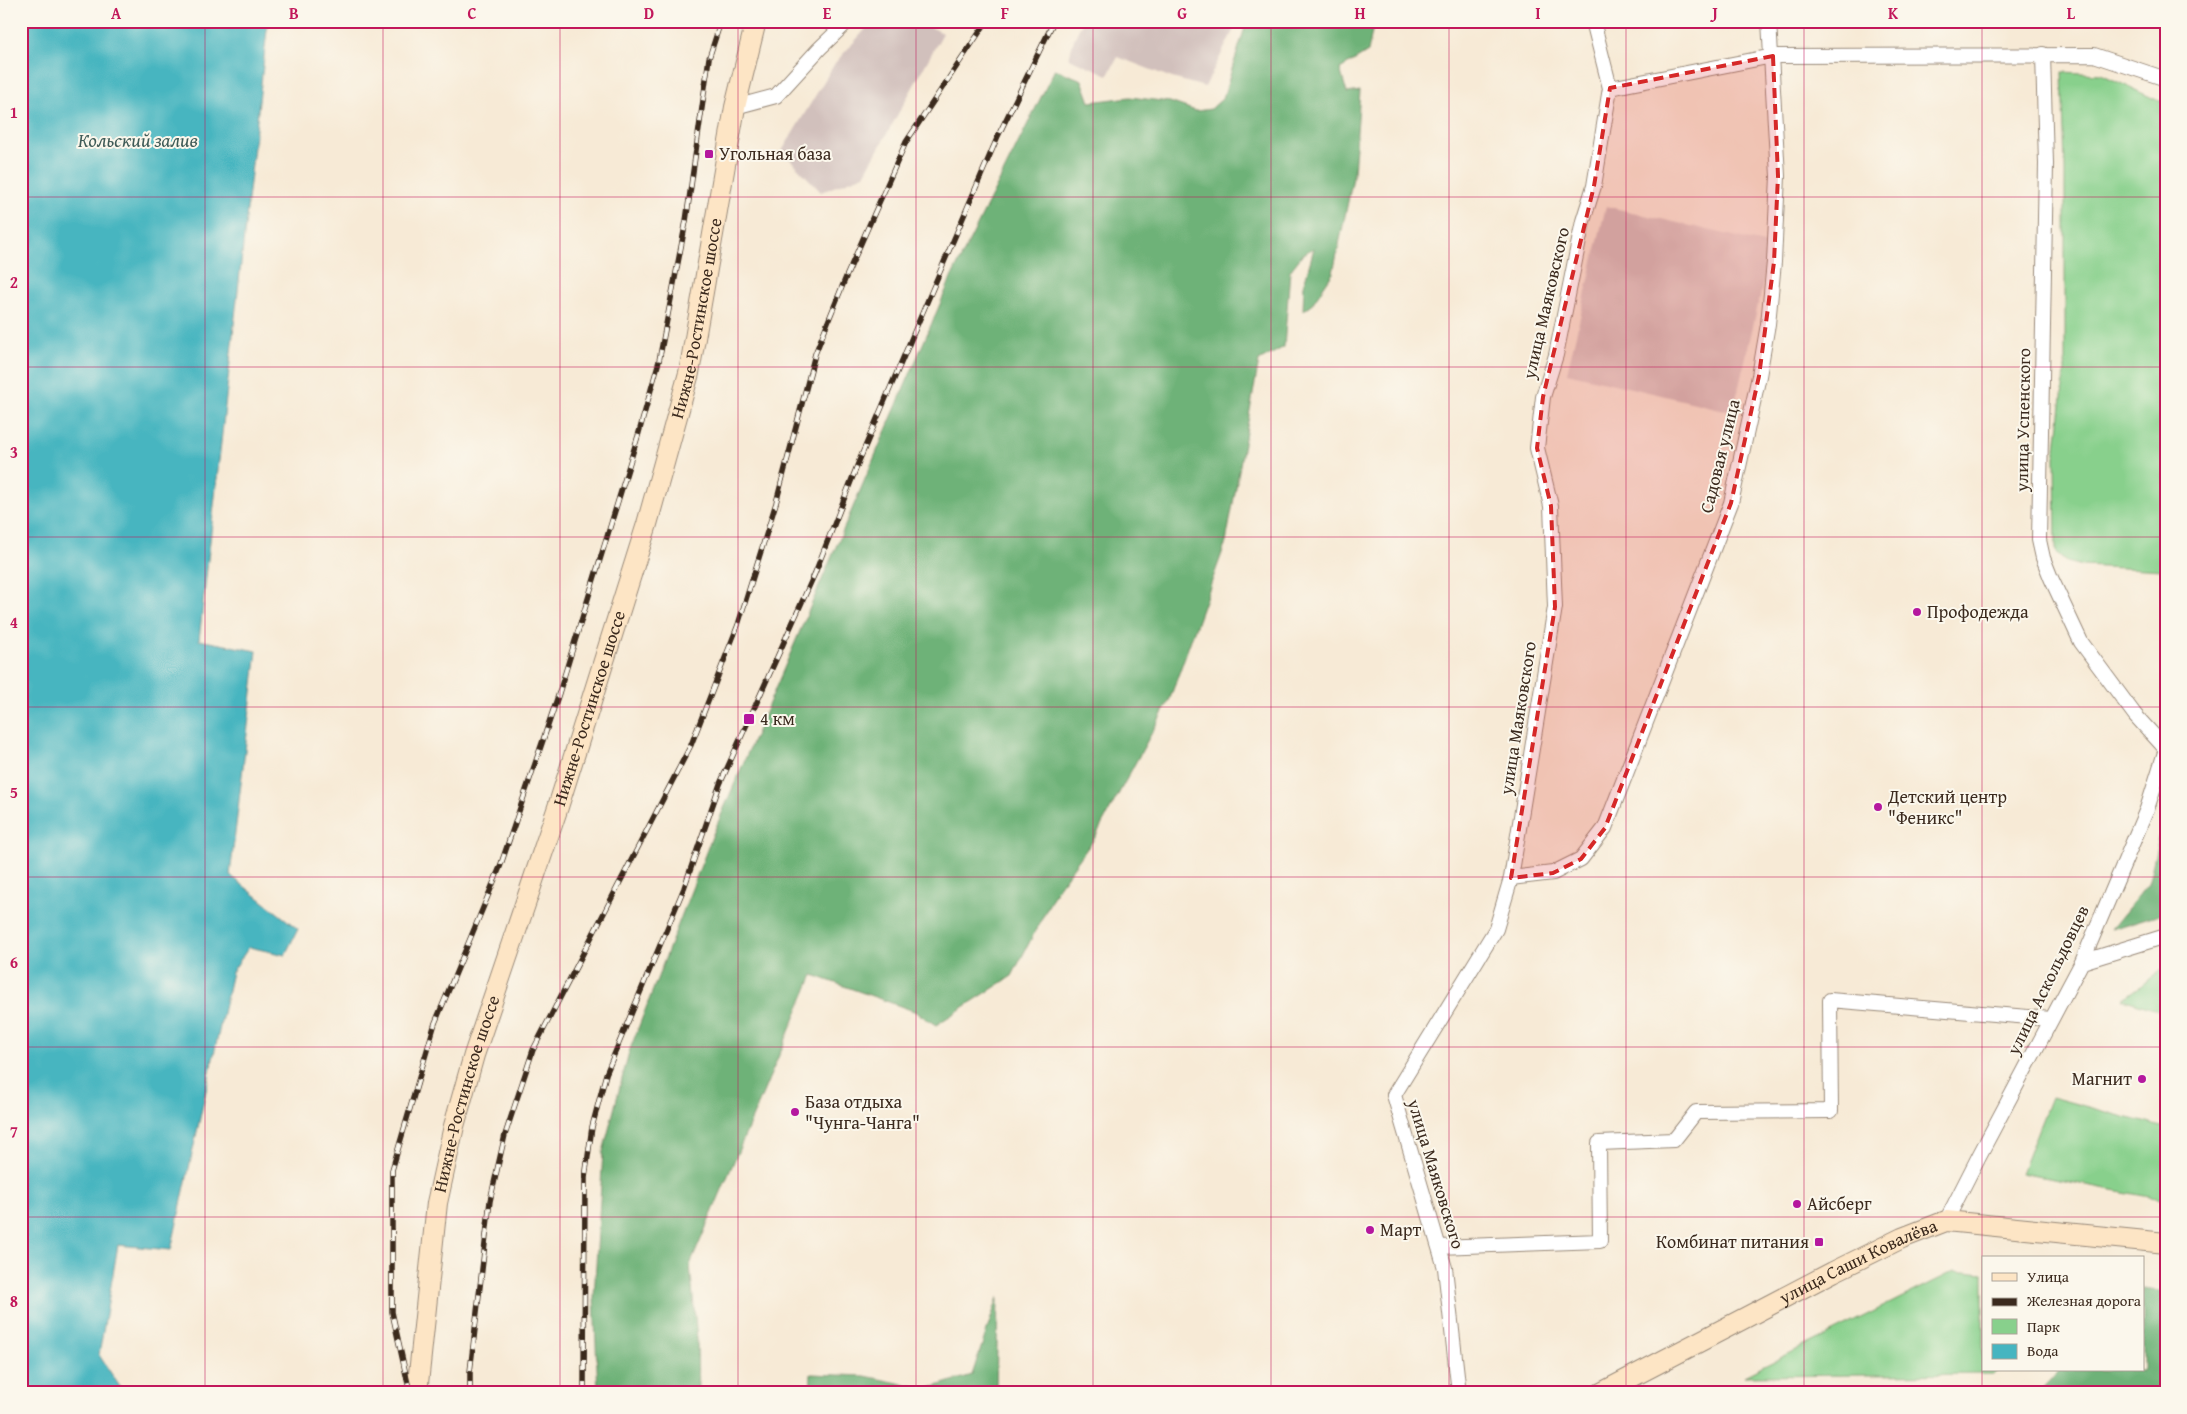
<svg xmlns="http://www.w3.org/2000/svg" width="2187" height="1414" viewBox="0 0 2187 1414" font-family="'Gentium Book Plus',serif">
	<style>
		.industrial { fill: #d1c0bc }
		.green { fill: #88d08c; stroke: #627d55 }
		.forest { fill: #6eb278; stroke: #546e4b }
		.water { fill: #46b5c0; stroke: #40706f }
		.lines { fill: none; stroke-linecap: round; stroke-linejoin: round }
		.street-casing { stroke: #998a7a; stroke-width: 16 }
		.secondary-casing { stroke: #998a7a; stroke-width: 22 }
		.street { stroke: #fff; stroke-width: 14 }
		.secondary { stroke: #fde5c5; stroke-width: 20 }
		.rail-casing { stroke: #3b2a1e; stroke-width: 5.5 }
		.rail { stroke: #fbf7ec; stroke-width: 4; stroke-dasharray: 11; stroke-linecap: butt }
		.marked { fill: #d62828; fill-opacity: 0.2; stroke: #d62828; stroke-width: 4; stroke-dasharray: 10 6; stroke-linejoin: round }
		.grid { fill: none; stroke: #c2185b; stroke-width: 1; stroke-opacity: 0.55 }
		.poi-dot { fill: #b5179e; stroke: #fbf7ec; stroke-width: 2 }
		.labels { text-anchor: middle; stroke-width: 4; stroke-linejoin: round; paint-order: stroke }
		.poi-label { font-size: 18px; fill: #3b2a1e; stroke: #fbf7ec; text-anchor: start }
		.street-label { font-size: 18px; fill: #3b2a1e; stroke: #fbf7ec }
		.water-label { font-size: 19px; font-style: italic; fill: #3f5b57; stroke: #fbf7ec }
		.neatline { fill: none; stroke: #c2185b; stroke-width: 2 }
		.grid-label { font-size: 16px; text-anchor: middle; font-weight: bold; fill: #c2185b }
	</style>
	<rect width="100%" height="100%" fill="#fbf7ec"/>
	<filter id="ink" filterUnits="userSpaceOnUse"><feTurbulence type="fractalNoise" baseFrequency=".02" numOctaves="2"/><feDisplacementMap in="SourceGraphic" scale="10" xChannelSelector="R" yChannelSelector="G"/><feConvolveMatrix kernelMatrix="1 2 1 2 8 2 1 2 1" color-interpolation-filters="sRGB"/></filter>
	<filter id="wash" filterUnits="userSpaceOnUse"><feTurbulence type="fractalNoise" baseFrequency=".0096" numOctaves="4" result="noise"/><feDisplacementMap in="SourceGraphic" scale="20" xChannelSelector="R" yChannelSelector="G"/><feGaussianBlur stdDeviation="1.12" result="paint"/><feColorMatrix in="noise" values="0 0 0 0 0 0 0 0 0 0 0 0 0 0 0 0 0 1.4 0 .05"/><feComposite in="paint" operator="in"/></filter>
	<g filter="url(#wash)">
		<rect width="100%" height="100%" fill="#f7ead6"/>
		<path class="industrial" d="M 873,21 L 918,21 L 943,33 L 864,175 L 821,192 L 782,151 L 835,63 Z
			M 1083,21 L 1238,21 L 1205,87 L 1172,78 L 1118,57 L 1108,75 L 1069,58 L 1074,39 Z
			M 1606,206 L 1772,245 L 1733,412 L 1567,373 Z"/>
		<path class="green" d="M 2062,72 L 2101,74 L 2159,101 L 2166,101 L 2164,570 L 2083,566 L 2067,562 L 2056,552 L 2055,457 L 2065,371 L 2065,167 Z
			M 2166,967 L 2166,1013 L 2123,999 Z
			M 2051,1097 L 2166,1128 L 2166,1200 L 2021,1173 Z
			M 1955,1271 L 1983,1274 L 1983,1370 L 1998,1370 L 1994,1374 L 1744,1376 Z"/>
		<path class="forest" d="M 1247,21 L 1374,21 L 1368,52 L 1340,69 L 1347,93 L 1360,91 L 1354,173 L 1333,273 L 1310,307 L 1303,310 L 1304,284 L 1314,248 L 1304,253 L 1290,271 L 1284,347 L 1259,361 L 1226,542 L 1169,701 L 1094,839 L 1056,891 L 1012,976 L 936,1025 L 914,1011 L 813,975 L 690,1265 L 697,1339 L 698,1393 L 598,1393 L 594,1297 L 603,1152 L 629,1052 L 713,834 L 952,276 L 1055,69 L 1082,80 L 1090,102 L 1130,97 L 1170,102 L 1196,111 L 1211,109 L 1223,98 Z
			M 2166,810 L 2166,912 L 2111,929 L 2148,884 Z
			M 2143,1288 L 2166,1291 L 2166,1393 L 2038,1393 L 2059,1370 L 2143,1370 Z
			M 998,1297 L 996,1393 L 810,1393 L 811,1374 L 865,1376 L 927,1389 L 972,1375 Z"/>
		<path class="water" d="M 21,21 L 268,21 L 199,640 L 257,651 L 230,875 L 298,929 L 285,955 L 249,947 L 232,972 L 171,1250 L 118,1245 L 99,1355 L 124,1393 L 21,1393 Z"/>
	</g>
	<g filter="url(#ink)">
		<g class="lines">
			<g class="street-casing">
				<path id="street" d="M 2043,54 L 2046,164 L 2039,540 L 2043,558 L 2051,578 L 2081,642 L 2135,715 L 2166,749
					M 1610,88 L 1773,56 L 2094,55 L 2166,79
					M 735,107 L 776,96 L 819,49 L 848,21
					M 1511,878 L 1553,873 L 1581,859 L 1605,828 L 1731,503 L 1759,376 L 1768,324 L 1774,262 L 1778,176 L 1769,21
					M 2082,962 L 2166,936
					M 1946,1221 L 1979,1156 L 2082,962 L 2147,809 L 2166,749
					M 1439,1247 L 1600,1241 L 1599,1143 L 1674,1140 L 1696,1112 L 1831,1111 L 1830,1000 L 2051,1019
					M 1459,1393 L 1445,1268 L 1394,1095 L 1496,929 L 1511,878 L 1555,607 L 1551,506 L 1537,448 L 1543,397 L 1556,355 L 1583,221 L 1594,186 L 1610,88 L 1593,21"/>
			</g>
			<g class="secondary-casing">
				<g id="secondary">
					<path id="s1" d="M 417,1393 L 437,1203 L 454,1126 L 474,1055 L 558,807 L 647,524 L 689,373 L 735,107 L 756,21"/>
					<path id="s2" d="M 1601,1393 L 1833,1272 L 1902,1238 L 1946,1221 L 2166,1243"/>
				</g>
			</g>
			<use href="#street" class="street"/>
			<use href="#secondary" class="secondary"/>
			<g class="rail-casing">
				<path id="rail" d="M 410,1393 L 392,1312 L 392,1170 L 435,1023 L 500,867 L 559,693 L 638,436 L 659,361 L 686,221 L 709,58 L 721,21
					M 470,1393 L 470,1372 L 490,1201 L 505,1135 L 533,1050 L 691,745 L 738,625 L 776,503 L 815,354 L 846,277 L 906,142 L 987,21
					M 584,1393 L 585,1178 L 592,1127 L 606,1074 L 684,888 L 720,784 L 815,573 L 859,461 L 998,136 L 1054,21"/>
			</g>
			<use href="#rail" class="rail"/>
		</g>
	</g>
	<path class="marked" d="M 1773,56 L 1778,176 L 1774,262 L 1759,376 L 1731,503 L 1605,828 L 1581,859 L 1553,873 L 1511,878 L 1555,607 L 1551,506 L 1537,448 L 1543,397 L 1594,186 L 1610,88 Z"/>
	<path class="grid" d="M 205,21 L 205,1393M 383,21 L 383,1393M 560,21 L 560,1393M 738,21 L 738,1393M 916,21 L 916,1393M 1093,21 L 1093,1393M 1271,21 L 1271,1393M 1449,21 L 1449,1393M 1626,21 L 1626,1393M 1804,21 L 1804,1393M 1982,21 L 1982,1393M 21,197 L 2166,197M 21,367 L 2166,367M 21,537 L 2166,537M 21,707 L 2166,707M 21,877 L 2166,877M 21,1047 L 2166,1047M 21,1217 L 2166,1217"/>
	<g class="poi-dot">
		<rect x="704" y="149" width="10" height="10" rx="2.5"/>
		<circle cx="1917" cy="612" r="5"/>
		<rect x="743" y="713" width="12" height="12" rx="2.5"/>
		<circle cx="1878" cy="807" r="5"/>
		<circle cx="2142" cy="1079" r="5"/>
		<circle cx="795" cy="1112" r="5"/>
		<circle cx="1797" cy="1204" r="5"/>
		<circle cx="1370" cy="1230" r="5"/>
		<rect x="1814" y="1237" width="10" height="10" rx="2.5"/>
	</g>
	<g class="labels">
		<g class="poi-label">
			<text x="719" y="160">Угольная база</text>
			<text x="1927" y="618">Профодежда</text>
			<text x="760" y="725">4 км</text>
			<text x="1888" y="803">Детский центр<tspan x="1888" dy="21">"Феникс"</tspan></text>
			<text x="2132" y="1085" text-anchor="end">Магнит</text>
			<text x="805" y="1108">База отдыха<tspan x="805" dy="21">"Чунга-Чанга"</tspan></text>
			<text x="1807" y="1210">Айсберг</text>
			<text x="1380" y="1236">Март</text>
			<text x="1809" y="1248" text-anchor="end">Комбинат питания</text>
		</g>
		<g class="street-label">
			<text transform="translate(1546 303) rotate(-77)" y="6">улица Маяковского</text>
			<text dy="6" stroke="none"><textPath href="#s1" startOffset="1114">Нижне-Ростинское шоссе</textPath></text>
			<text transform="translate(2023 420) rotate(-89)" y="6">улица Успенского</text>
			<text transform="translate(1720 456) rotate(-76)" y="6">Садовая улица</text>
			<text dy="6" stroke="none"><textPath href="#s1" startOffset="709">Нижне-Ростинское шоссе</textPath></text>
			<text transform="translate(1518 718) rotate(-81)" y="6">улица Маяковского</text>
			<text transform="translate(2048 980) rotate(-64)" y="6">улица Аскольдовцев</text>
			<text dy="6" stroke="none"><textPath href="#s1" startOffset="304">Нижне-Ростинское шоссе</textPath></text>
			<text transform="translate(1436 1174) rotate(73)" y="6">улица Маяковского</text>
			<text dy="6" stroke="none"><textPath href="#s2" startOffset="289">улица Саши Ковалёва</textPath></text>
		</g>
		<g class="water-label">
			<text x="138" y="147">Кольский залив</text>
		</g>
	</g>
	<rect width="2187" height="1414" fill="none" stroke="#fbf7ec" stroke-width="55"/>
	<rect x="1982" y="1256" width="162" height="115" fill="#fbf7ec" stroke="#aea59a"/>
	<rect x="1992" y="1273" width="25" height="8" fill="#fde5c5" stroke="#aea59a"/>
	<text x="2027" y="1282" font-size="15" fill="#3b2a1e">Улица</text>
	<rect x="1992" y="1298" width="25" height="8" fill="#3b2a1e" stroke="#aea59a"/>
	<text x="2027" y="1306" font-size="15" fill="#3b2a1e">Железная дорога</text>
	<rect x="1992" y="1319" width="25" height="15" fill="#88d08c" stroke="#aea59a"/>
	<text x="2027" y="1332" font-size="15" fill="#3b2a1e">Парк</text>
	<rect x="1992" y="1344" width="25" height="15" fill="#46b5c0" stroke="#aea59a"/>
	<text x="2027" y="1356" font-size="15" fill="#3b2a1e">Вода</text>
	<rect x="28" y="28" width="2132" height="1358" class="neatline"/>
	<g class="grid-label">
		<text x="116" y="19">A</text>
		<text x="294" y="19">B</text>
		<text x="472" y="19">C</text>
		<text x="649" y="19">D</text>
		<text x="827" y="19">E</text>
		<text x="1005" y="19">F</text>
		<text x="1182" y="19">G</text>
		<text x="1360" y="19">H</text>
		<text x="1538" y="19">I</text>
		<text x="1715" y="19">J</text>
		<text x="1893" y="19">K</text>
		<text x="2071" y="19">L</text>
		<text x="14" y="118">1</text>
		<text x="14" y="288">2</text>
		<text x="14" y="458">3</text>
		<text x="14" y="628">4</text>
		<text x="14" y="798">5</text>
		<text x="14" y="968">6</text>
		<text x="14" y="1137">7</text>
		<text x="14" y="1307">8</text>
	</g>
</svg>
